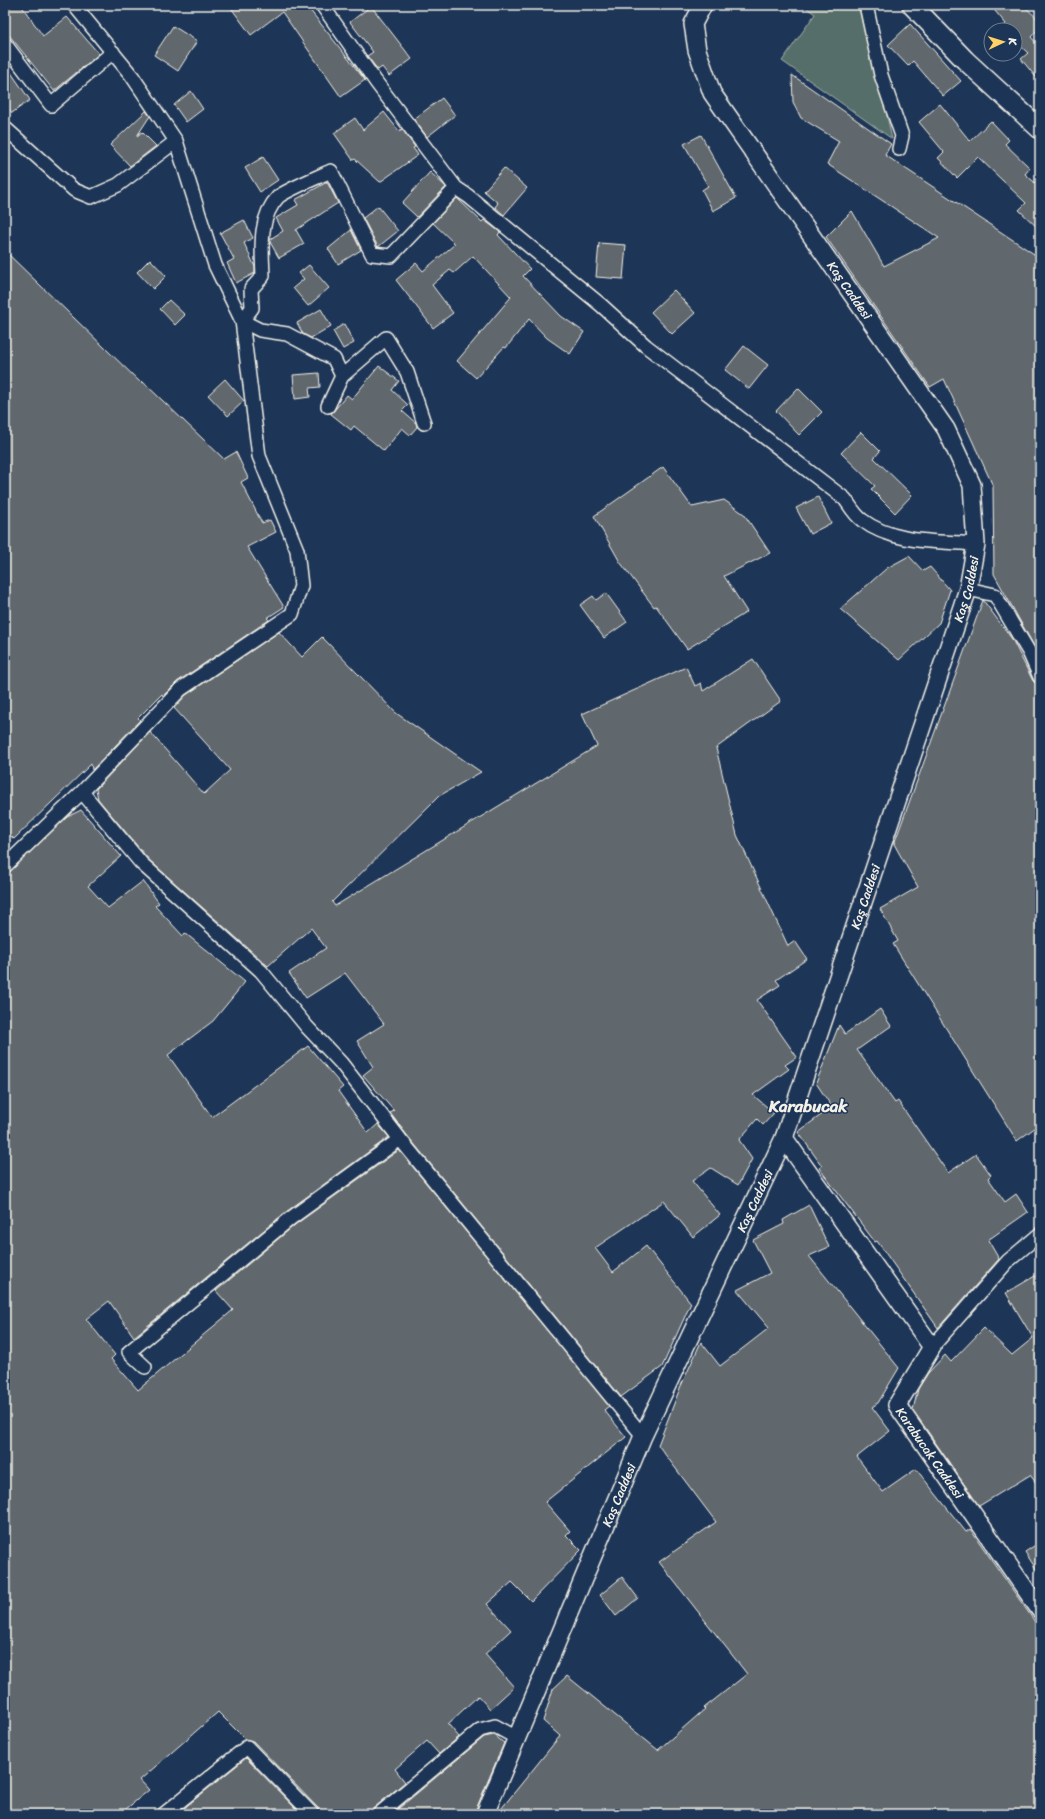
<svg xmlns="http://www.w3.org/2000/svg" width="1045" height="1819" viewBox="0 0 1045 1819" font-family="Sriracha,sans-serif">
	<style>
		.green { fill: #566e6a; stroke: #a5b0a9 }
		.building { fill: #61676d; stroke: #f4f1e8 }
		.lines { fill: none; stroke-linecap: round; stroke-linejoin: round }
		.minor-casing { stroke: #f4f1e8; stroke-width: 16 }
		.tertiary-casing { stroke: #f4f1e8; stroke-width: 20 }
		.secondary-casing { stroke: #f4f1e8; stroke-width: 22 }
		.minor { stroke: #1d3557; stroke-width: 13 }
		.tertiary { stroke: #1d3557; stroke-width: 17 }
		.secondary { stroke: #1d3557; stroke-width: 19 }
		.labels { text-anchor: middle; stroke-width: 3; stroke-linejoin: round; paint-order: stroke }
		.street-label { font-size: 13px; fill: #f4f1e8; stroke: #1d3557 }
		.district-label { font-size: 17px; font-weight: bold; fill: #f4f1e8; stroke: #1d3557 }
	</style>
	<rect width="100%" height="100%" fill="#1d3557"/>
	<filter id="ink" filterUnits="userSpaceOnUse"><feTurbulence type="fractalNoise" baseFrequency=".025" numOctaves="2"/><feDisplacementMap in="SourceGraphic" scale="8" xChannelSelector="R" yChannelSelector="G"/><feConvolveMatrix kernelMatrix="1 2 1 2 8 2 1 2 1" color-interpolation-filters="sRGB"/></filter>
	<g filter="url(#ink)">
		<path class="green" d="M 802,5 L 863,5 L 892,139 L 782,61 L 815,14 Z"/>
		<path class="building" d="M 5,5 L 21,5 L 43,36 L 67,17 L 99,54 L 54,91 L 5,30 Z
			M 229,5 L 306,5 L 365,80 L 341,97 L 282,12 L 251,35 Z
			M 990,5 L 1023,5 L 1040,21 L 1040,27 L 1031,37 L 1038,45 L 1040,43 L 1040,82 L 1021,59 L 1028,53 L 1015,41 L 1015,30 L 1000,30 L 1006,24 Z
			M 371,6 L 412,59 L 389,76 L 382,67 L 378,70 L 367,56 L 373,52 L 350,22 Z
			M 910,24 L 961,81 L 943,96 L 913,61 L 908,66 L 888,45 Z
			M 173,26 L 197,41 L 178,71 L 154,55 Z
			M 5,64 L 30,100 L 12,113 L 5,103 Z
			M 792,75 L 891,144 L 885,155 L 1040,258 L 1040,657 L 994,574 L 993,486 L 944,379 L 930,387 L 826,237 L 852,211 L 884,266 L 939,238 L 827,164 L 839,141 L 801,118 L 793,102 Z
			M 191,91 L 203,109 L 186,122 L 174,105 Z
			M 442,98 L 455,115 L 427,137 L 414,119 Z
			M 940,104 L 970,141 L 991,121 L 1009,140 L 1005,144 L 1030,168 L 1025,174 L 1040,187 L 1040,230 L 1019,210 L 1026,203 L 978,157 L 957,178 L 938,158 L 944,152 L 919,122 Z
			M 146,111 L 150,116 L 137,136 L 142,132 L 156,146 L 130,166 L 110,145 Z
			M 384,112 L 399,131 L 402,129 L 415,147 L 413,148 L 418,155 L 380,182 L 355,159 L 353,160 L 334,133 L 355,118 L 363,130 Z
			M 701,135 L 736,198 L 713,211 L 702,190 L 708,186 L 684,144 Z
			M 263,157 L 278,180 L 260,192 L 245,168 Z
			M 504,168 L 527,188 L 504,215 L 495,207 L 498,203 L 484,191 Z
			M 430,172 L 446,187 L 417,217 L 402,203 Z
			M 327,182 L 338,203 L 296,230 L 304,244 L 279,258 L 270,242 L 270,239 L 283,231 L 276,218 L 298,205 L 295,200 Z
			M 457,198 L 482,222 L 484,220 L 500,232 L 498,235 L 530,269 L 523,276 L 561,316 L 584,332 L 570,354 L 547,338 L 529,319 L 506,348 L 504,347 L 476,378 L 457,361 L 511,297 L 473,256 L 454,273 L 450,270 L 432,285 L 453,313 L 433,328 L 396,280 L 416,263 L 423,271 L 455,244 L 433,223 Z
			M 378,206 L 398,231 L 378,247 L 363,218 Z
			M 244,220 L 253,238 L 244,243 L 255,267 L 255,273 L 236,283 L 227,263 L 234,259 L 220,233 Z
			M 351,230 L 361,250 L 338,264 L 328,249 Z
			M 599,243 L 626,245 L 623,279 L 596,277 Z
			M 5,251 L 141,383 L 142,381 L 224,459 L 236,452 L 248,478 L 241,482 L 262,523 L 270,520 L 276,532 L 247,547 L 284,607 L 267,618 L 269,620 L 177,682 L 163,696 L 162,694 L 138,718 L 140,720 L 92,770 L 91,764 L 14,839 L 5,831 Z
			M 150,259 L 166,276 L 153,289 L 137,272 Z
			M 309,265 L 329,288 L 308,306 L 293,288 L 304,279 L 299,273 Z
			M 674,290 L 695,313 L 672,334 L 651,312 Z
			M 169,300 L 185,315 L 175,325 L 160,309 Z
			M 321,309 L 331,326 L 311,338 L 303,334 L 297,323 Z
			M 344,324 L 354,343 L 343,349 L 333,331 Z
			M 744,346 L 768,365 L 749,389 L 725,370 Z
			M 379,366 L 399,381 L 392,390 L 408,405 L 402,411 L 416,423 L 417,427 L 410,435 L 402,428 L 384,451 L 354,426 L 351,430 L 331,414 L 347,395 L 352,399 Z
			M 319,373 L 320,387 L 309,388 L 310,397 L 295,399 L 293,375 Z
			M 225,379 L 244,401 L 228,416 L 208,395 Z
			M 798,388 L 822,412 L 799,435 L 776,411 Z
			M 861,432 L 880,451 L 874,458 L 912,495 L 895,513 L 871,489 L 875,486 L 841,453 Z
			M 663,467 L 692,507 L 724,500 L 744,514 L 770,553 L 724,576 L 747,612 L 687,649 L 656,606 L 654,607 L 620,562 L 594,516 Z
			M 818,497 L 831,523 L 810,534 L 796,508 Z
			M 909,556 L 923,571 L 930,567 L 950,590 L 939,623 L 899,660 L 840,609 L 887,568 Z
			M 606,593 L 627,622 L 604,638 L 580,605 L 593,596 L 596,600 Z
			M 983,600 L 1012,639 L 1033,681 L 1040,685 L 1040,1124 L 1017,1141 L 893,944 L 898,941 L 880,909 L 918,887 L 894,844 Z
			M 279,632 L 302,657 L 322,637 L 396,713 L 481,772 L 439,796 L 332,902 L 335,906 L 597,746 L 582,714 L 686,667 L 695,686 L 701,683 L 703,691 L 753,659 L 781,701 L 716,748 L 737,835 L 788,946 L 795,941 L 807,959 L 776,980 L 780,985 L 757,1000 L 797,1057 L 785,1065 L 789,1069 L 753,1095 L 774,1113 L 763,1125 L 757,1119 L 739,1140 L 752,1159 L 738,1185 L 711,1168 L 692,1181 L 720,1215 L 693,1237 L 664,1201 L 595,1248 L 613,1272 L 646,1246 L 691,1303 L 662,1367 L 621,1397 L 406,1134 L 390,1113 L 394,1111 L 363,1075 L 373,1067 L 357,1041 L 384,1024 L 345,973 L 306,998 L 289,973 L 326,948 L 311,928 L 268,966 L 149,860 L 98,799 L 96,789 L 150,732 L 204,794 L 230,770 L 174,708 L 186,695 Z
			M 81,810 L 121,856 L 88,886 L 108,908 L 143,881 L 159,903 L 155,906 L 183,936 L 185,933 L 245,982 L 213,1021 L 168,1055 L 212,1117 L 308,1046 L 343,1087 L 338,1091 L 368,1133 L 378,1124 L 389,1137 L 286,1212 L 134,1337 L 109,1301 L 86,1319 L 115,1355 L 111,1359 L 138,1390 L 233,1310 L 216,1291 L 296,1224 L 399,1150 L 609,1406 L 604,1410 L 626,1437 L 545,1502 L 570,1531 L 566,1535 L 581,1550 L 531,1601 L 512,1582 L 487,1604 L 511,1630 L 485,1654 L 514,1687 L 490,1709 L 478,1696 L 448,1724 L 459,1737 L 439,1754 L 427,1741 L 395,1769 L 405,1782 L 374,1808 L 371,1814 L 320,1814 L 318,1808 L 253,1741 L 245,1739 L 218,1712 L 140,1780 L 149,1790 L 120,1814 L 5,1814 L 5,876 L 67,817 Z
			M 880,1009 L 891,1026 L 857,1050 L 895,1103 L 898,1101 L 948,1173 L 976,1154 L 991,1175 L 988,1178 L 1005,1202 L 1016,1194 L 1028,1212 L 988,1240 L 999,1259 L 938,1328 L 877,1241 L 875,1242 L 819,1168 L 822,1166 L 798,1132 L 832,1107 L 816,1083 L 839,1025 L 845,1034 Z
			M 809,1205 L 829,1247 L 809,1256 L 899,1368 L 878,1403 L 872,1407 L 890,1431 L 857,1457 L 883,1492 L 916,1469 L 966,1532 L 970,1529 L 1040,1629 L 1040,1814 L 497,1814 L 560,1736 L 543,1721 L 553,1689 L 567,1676 L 658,1750 L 705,1709 L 704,1708 L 747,1674 L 659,1562 L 716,1522 L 658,1445 L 680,1388 L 701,1342 L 720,1366 L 769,1328 L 737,1290 L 770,1273 L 753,1240 L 784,1224 L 783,1220 Z
			M 1040,1273 L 1040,1488 L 1030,1475 L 979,1506 L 913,1410 L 918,1389 L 928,1373 L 945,1355 L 951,1362 L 984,1328 L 1012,1355 L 1033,1338 L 1006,1293 Z
			M 1040,1542 L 1040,1575 L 1025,1552 Z
			M 622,1577 L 638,1598 L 616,1616 L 600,1595 Z
			M 494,1735 L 504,1743 L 474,1814 L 392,1814 L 484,1737 Z
			M 246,1758 L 301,1814 L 178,1814 L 189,1804 Z"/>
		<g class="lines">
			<g class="minor-casing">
				<path id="minor" d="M 322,5 L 376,82 L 456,188 L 468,196 L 601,305 L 646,346 L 845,499 C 850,506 855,515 862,520 C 893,544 939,541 976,544
					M 866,5 L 881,75 L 902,136 L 899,149
					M 5,44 L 51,105 L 113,52
					M 5,128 L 74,190 L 91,197 L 118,185 L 176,141
					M 342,376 L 386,338 L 407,372 L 424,423
					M 328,406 L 342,376 L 334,359 L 287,334 L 260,330 L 242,321 L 252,308 L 251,289 L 263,276 C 262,250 258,218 278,197 C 285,191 320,176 331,171 L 372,254 L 391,256 L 456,188
					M 968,589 L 995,595 L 1029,652 L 1040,677
					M 82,792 L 141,863 L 261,971 L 307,1027 L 341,1063 L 400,1139 L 643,1436
					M 5,866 L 82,792 L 181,689 L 292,614 L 301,586 L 297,550 L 259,456 L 242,321 L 215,265 L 176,141 L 132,76 L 74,5
					M 932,1347 L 1008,1261 L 1040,1234
					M 145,1367 L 129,1352 L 291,1218 L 400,1139
					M 164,1814 L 247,1747 L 312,1814
					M 379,1814 L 480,1730 L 495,1726 L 517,1738"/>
			</g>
			<g class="tertiary-casing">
				<g id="tertiary">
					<path id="s1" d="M 784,1138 L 932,1347 L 897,1405 L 1040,1610"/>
					<path id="s2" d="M 485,1814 L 643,1436 L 784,1138 L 968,589 L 976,544 L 972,485 L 946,429 L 712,93 L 697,50 L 693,24 L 703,5"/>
				</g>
			</g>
			<g class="secondary-casing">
				<path id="secondary" d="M 912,5 L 965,60 L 1040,129"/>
			</g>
			<use href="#minor" class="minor"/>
			<use href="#tertiary" class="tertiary"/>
			<use href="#secondary" class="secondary"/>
		</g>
	</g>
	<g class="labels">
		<g class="street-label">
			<text transform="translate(850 290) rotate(55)" y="5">Kaş Caddesi</text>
			<text dy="5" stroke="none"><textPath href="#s2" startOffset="1318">Kaş Caddesi</textPath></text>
			<text dy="5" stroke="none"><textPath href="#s2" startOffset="994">Kaş Caddesi</textPath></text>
			<text dy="5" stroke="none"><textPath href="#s2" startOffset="670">Kaş Caddesi</textPath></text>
			<text dy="5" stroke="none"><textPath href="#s1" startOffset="382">Karabucak Caddesi</textPath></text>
			<text dy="5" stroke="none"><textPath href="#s2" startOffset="346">Kaş Caddesi</textPath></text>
		</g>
		<g class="district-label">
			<text x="808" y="1112">Karabucak</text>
		</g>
	</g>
	<rect width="1045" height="1819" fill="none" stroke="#1d3557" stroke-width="20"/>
	<rect x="10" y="10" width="1025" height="1799" fill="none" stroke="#f4f1e8" stroke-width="1.5" filter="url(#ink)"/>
	<g transform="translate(1003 42) rotate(86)"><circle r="19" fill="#1d3557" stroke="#738091"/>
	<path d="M0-3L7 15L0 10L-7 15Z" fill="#ffd166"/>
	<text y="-6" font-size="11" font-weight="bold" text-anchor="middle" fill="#f4f1e8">K</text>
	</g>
</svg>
